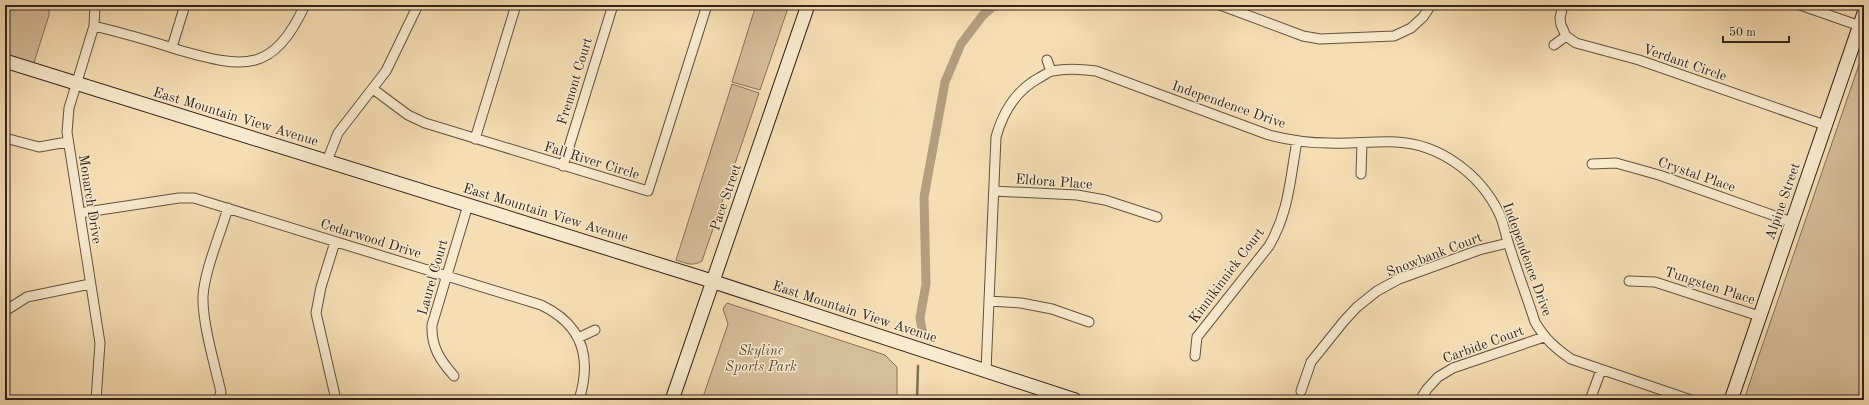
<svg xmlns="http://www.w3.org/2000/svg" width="1869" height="405" viewBox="0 0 1869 405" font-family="'Old Standard TT',serif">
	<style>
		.green { fill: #d5be9a; stroke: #84705a }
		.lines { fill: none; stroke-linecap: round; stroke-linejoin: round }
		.stream { stroke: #7f6d57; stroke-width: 2.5 }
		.canal { stroke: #b39e80; stroke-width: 9 }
		.street-casing { stroke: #635240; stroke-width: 11 }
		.secondary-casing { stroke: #32231a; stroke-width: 15 }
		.street { stroke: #f9eace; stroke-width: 9 }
		.secondary { stroke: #f9eace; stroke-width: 13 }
		.labels { text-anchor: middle; stroke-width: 3; stroke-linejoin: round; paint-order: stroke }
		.street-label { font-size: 14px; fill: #32231a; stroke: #f9eace }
		.park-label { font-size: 14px; font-style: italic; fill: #5b4a3a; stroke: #f9eace }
	</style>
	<rect width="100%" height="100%" fill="#f6deb4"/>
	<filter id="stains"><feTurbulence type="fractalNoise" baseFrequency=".005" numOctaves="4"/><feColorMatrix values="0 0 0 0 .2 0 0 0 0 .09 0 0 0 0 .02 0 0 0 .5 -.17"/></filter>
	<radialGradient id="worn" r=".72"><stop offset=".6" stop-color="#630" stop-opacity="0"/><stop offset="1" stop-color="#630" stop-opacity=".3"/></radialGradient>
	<path class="green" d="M 5,5 L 49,5 L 49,15 L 32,69 L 5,61 Z
		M 756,5 L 789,5 L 760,90 L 732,82 Z
		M 1864,50 L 1864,400 L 1744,400 L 1757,361 Z
		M 732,84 L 759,93 L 702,261 C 692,267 686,263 676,260 Z
		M 727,303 L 885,355 L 897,367 L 897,400 L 702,400 L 728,324 L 723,309 Z"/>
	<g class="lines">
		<path class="stream" d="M 917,400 L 918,366"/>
		<path class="canal" d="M 923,335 L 920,318 L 926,284 L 924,197 L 945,82 L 961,44 L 983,15 L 995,5"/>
		<g class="street-casing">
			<path id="street" d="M 95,5 L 94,26 L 69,108 L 67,132 L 100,343 L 96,400
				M 1220,5 L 1303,36 L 1320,39 L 1394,36 L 1411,28 L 1423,17 L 1431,5
				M 1563,5 L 1560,18 L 1561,25 L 1566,36 L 1576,43 L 1639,60 L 1825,125
				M 1800,5 L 1860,26
				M 94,26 C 123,33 151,41 179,50 C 245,69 273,73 305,5
				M 1554,45 L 1566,36
				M 172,47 L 185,5
				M 1047,60 L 1051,71
				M 373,89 L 408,115 L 425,123 L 648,191 L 707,5
				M 5,138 L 39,147 L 67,142
				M 475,139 L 516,5
				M 327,161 L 338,133 L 386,71 L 418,5
				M 1592,164 L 1616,163 L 1659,175 L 1792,222
				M 563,166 L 613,5
				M 1361,174 L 1362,143
				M 994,191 L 1077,195 L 1105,200 L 1157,217
				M 80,213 L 179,198 L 194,198 L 541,305 C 583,325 592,358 579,400
				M 335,242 L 321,287 L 316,313 L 336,400
				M 1629,281 L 1655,282 L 1759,316
				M 989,301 L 1021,303 L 1052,309 L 1089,322
				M 5,311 L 27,297 L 90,284
				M 578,338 L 595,330
				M 1195,356 L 1197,337 L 1269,246 C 1289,212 1290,179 1297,141
				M 986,371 L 996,137 C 1003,112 1015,91 1039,78 C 1043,76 1048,72 1052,71 C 1067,68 1081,69 1096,71 L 1269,135 C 1289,140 1308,143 1329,143 C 1351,144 1374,141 1396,142 C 1440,144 1480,174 1499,213 C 1504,223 1505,234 1509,245 C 1517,271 1527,297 1535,322 C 1545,339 1555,348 1571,359 L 1691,400
				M 454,376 C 440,360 431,347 432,325 L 468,205
				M 1301,391 L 1311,362 L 1344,321 L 1357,307 L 1377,291 L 1399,279 L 1479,250 L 1508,243
				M 218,400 L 221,392 C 215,366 202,322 203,296 C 205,269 220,235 228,208
				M 1420,400 L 1427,389 L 1438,377 L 1453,368 L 1544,337
				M 1590,400 L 1601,370"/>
		</g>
		<g class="secondary-casing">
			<path id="secondary" d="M 5,61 L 699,277 L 1075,400
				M 672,400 L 808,5
				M 1731,400 L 1864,13"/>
		</g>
		<use href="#street" class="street"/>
		<use href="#secondary" class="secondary"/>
	</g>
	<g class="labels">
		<g class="street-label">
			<text transform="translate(1685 62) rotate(19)" y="5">Verdant Circle</text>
			<text transform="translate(574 81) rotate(-73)" y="5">Fremont Court</text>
			<text transform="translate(1229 104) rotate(19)" y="5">Independence Drive</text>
			<text transform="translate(236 116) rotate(17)" y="5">East Mountain View Avenue</text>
			<text transform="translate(592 160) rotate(17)" y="5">Fall River Circle</text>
			<text transform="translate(1697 174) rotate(19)" y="5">Crystal Place</text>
			<text transform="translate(1054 181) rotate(4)" y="5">Eldora Place</text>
			<text transform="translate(725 197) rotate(-71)" y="5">Pace Street</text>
			<text transform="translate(91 199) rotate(81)" y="5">Monarch Drive</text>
			<text transform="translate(1782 201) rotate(-71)" y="5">Alpine Street</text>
			<text transform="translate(546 212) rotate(17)" y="5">East Mountain View Avenue</text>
			<text transform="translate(371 238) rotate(17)" y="5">Cedarwood Drive</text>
			<text transform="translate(1434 254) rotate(-21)" y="5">Snowbank Court</text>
			<text transform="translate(1528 259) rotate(70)" y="5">Independence Drive</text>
			<text transform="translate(1226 275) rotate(-53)" y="5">Kinnikinnick Court</text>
			<text transform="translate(432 277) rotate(-74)" y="5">Laurel Court</text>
			<text transform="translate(1710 285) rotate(18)" y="5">Tungsten Place</text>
			<text transform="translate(855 311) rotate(18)" y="5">East Mountain View Avenue</text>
			<text transform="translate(1483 344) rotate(-20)" y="5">Carbide Court</text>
		</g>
		<g class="park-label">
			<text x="761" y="355">Skyline<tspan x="761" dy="16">Sports Park</tspan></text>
		</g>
	</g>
	<rect width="1869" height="405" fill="none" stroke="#f6deb4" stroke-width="20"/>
	<rect x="6" y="6" width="1857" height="393" fill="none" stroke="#32231a" stroke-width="2"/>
	<rect x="10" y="10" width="1849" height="385" fill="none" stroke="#32231a"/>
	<path d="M1723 36v6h66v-6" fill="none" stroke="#32231a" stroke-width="2"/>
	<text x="1729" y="36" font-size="12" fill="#32231a" stroke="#f9eace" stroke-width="3" paint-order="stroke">50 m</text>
	<rect width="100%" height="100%" filter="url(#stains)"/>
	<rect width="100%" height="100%" fill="url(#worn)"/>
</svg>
